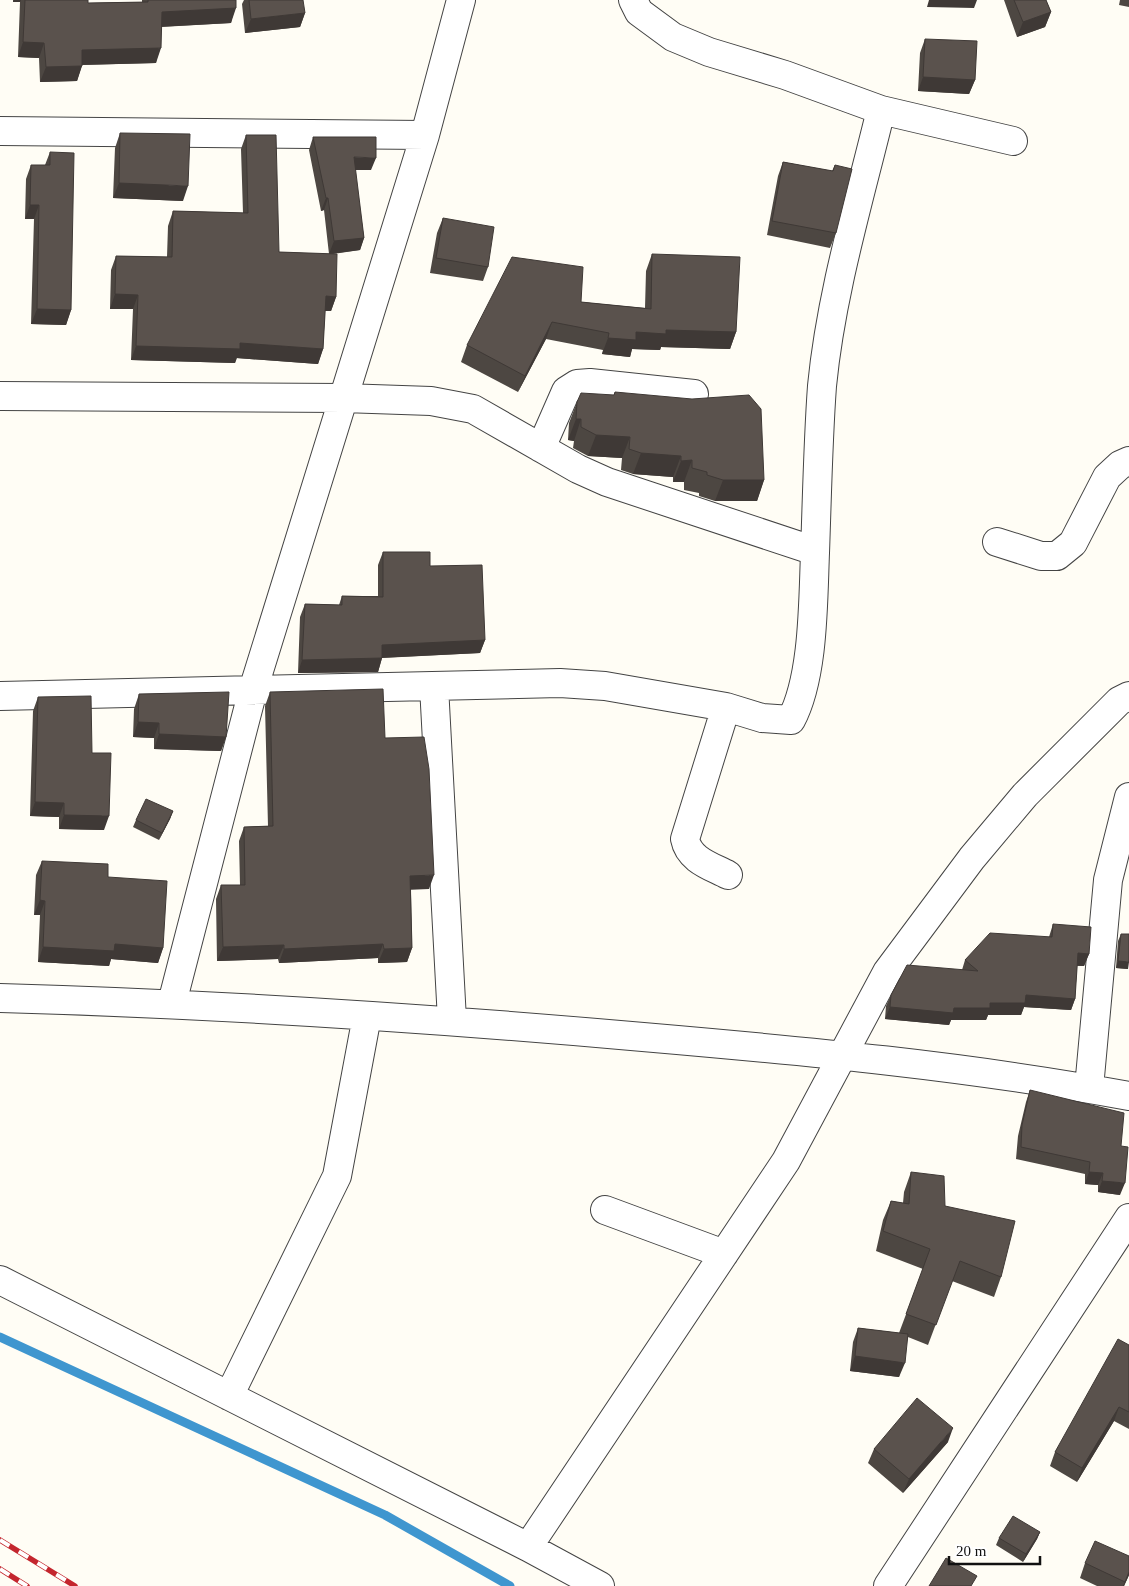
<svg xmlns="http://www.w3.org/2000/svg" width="1129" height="1586" viewBox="0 0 1129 1586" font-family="Georgia,serif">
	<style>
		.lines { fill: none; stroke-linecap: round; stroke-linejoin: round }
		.stream { stroke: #3f96cf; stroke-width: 9 }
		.minor-casing { stroke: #444; stroke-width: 30 }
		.minor { stroke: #fff; stroke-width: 28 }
		.rail-casing { stroke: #c4262e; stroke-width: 5.5 }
		.rail { stroke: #fff; stroke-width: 4; stroke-dasharray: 11; stroke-linecap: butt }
		.wall { fill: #4d4742 }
		.shaded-wall { fill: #3f3936 }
		.building { fill: #5a524d; stroke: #3f3936 }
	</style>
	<rect width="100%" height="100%" fill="#fffdf5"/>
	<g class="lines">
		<path class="stream" d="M 0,1337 L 385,1515 L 510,1586"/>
		<g class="minor-casing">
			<path id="minor" d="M 633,0 L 639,12 L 673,37 L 709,52 L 785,75 L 881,110 L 1013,141
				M 0,131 L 425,135
				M 0,396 L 343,398 L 431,401 L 473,409 L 578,469 L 607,482 L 815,551
				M 541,448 L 566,391 L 577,384 L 590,383 L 694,394
				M 997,542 L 1041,556 L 1057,556 L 1073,543 L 1107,477 L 1120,465 L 1129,461
				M 434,686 L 452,1020
				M 0,696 L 560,683 L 605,686 L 726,707 L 762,718 L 791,720 C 814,677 813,601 815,553 C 817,497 818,441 822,386 C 831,293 859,201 881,110
				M 726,707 L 685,839 C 689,860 711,866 728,875
				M 0,998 C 215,1004 429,1018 643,1037 C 805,1051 968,1066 1129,1096
				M 172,1003 L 253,690 L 425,135 L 461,0
				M 1089,1088 L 1108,880 L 1129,797
				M 605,1210 L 724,1254
				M 0,1280 L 528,1547 L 600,1586
				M 229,1396 L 337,1176 L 367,1016
				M 528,1547 L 786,1161 L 887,972 L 972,858 L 1025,795 L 1119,701 L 1129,696
				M 888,1586 L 1129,1218"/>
		</g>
		<use href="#minor" class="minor"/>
		<g class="rail-casing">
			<path id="rail" d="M 0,1540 L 75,1586
				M 0,1569 L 27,1586"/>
		</g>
		<use href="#rail" class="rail"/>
	</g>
	<path class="wall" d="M 13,0 L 88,0 L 88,3 L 142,2 L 142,0 L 236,0 L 231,23 L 161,27 L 156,63 L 82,65 L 77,81 L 40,82 L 39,58 L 18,57 L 20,2 L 13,2 Z
		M 244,0 L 249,0 L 305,13 L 300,27 L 245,33 L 242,4 Z
		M 1004,0 L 1046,0 L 1051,12 L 1045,27 L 1017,37 Z
		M 1120,0 L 1129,0 L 1129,7 L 1119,5 Z
		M 925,39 L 975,80 L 969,94 L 918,91 L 920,53 Z
		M 120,133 L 183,201 L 113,198 L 115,148 Z
		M 246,135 L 279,252 L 329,254 L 324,210 L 321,211 L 309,150 L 313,137 L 371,170 L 355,170 L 364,238 L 360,250 L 333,254 L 336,297 L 331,311 L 325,311 L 323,349 L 318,364 L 236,358 L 235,363 L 131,360 L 133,309 L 110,309 L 111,270 L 116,256 L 167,257 L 168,226 L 173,211 L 243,213 L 241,149 Z
		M 50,152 L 71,310 L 66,325 L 31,324 L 34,219 L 25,219 L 26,179 L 31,165 L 45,165 Z
		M 783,162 L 832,171 L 835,165 L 836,233 L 830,248 L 767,235 L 778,176 Z
		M 443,218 L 488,267 L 483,281 L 430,273 L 437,233 Z
		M 652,254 L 736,332 L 730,349 L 661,347 L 660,350 L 632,349 L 630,357 L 602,354 L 603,350 L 546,339 L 518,392 L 461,362 L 467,345 L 581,302 L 645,308 L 646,271 Z
		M 615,392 L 764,480 L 757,501 L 715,501 L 699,496 L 699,493 L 684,490 L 684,482 L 673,482 L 673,477 L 633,474 L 621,470 L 622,458 L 588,456 L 573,448 L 574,441 L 568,440 L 569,423 L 577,402 L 614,395 Z
		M 383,552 L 430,566 L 485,640 L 480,653 L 382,658 L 378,672 L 298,673 L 300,617 L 305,604 L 339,605 L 342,596 L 378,596 L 378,565 Z
		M 270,692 L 385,738 L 429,889 L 411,889 L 412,948 L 407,962 L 378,963 L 378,958 L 279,963 L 278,959 L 217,961 L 216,899 L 221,885 L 240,885 L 239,841 L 244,827 L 268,826 L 265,706 Z
		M 139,694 L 226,737 L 221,751 L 154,749 L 154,738 L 133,737 L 134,709 Z
		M 38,697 L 92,753 L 104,830 L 59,829 L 59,817 L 30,816 L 33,711 Z
		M 173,811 L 170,819 L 159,840 L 133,827 L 136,820 Z
		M 42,861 L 108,877 L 163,948 L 158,963 L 111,959 L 109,966 L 38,962 L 40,915 L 34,915 L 36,875 Z
		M 1053,924 L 1089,954 L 1084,966 L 1077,966 L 1075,999 L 1071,1010 L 1024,1007 L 1021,1015 L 988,1015 L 986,1020 L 951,1020 L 949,1025 L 885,1019 L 886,1006 L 891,995 L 962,970 L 965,960 L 1049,937 Z
		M 1121,934 L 1128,969 L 1116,968 L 1118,941 Z
		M 1030,1090 L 1121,1146 L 1120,1195 L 1098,1192 L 1098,1185 L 1085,1184 L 1085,1174 L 1016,1159 L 1018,1136 L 1026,1102 Z
		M 911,1172 L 945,1206 L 1001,1277 L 994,1297 L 952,1281 L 928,1345 L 908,1337 L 899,1377 L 850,1371 L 853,1342 L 858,1328 L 899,1333 L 923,1269 L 876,1251 L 883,1220 L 891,1201 L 903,1203 L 904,1192 Z
		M 1129,1345 L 1129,1429 L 1114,1421 L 1077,1482 L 1050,1466 L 1055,1452 Z
		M 948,1442 L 903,1493 L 868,1463 L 874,1449 Z
		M 1040,1532 L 1037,1539 L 1023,1562 L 996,1545 L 999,1538 Z
		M 1129,1556 L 1129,1575 L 1124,1586 L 1097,1586 L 1080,1578 L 1085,1563 Z"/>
	<path class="shaded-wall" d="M 14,0 L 21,0 L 20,2 L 13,2 Z
		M 929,0 L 977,0 L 974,8 L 927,7 Z
		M 236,8 L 231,23 L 156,27 L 162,12 Z
		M 1051,12 L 1045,27 L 1017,37 L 1023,22 Z
		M 305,13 L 300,27 L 245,33 L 251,19 Z
		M 23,42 L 44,43 L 39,58 L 18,57 Z
		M 161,48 L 156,63 L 77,65 L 82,50 Z
		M 82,66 L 77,81 L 40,82 L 46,67 Z
		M 923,77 L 975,80 L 969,94 L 918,91 Z
		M 354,157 L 376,158 L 371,170 L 349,170 Z
		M 119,183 L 188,186 L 183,201 L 113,198 Z
		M 326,198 L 328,198 L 324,210 L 321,211 Z
		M 30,205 L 39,205 L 34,219 L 25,219 Z
		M 364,238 L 360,250 L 329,254 L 334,241 Z
		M 115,294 L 138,295 L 133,309 L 110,309 Z
		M 326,296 L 336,297 L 331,311 L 321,311 Z
		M 37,309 L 71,310 L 66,325 L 31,324 Z
		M 552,322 L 546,339 L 518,392 L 525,376 Z
		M 666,330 L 736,332 L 730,349 L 661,347 L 660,350 L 632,349 L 630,357 L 602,354 L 608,338 L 636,332 Z
		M 240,343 L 323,349 L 318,364 L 237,358 L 235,363 L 131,360 L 136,346 Z
		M 576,419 L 581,419 L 574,441 L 568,440 Z
		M 596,435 L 630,437 L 622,458 L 588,456 Z
		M 641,453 L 681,456 L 673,477 L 633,474 Z
		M 692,460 L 684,482 L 673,482 L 681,461 Z
		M 723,480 L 764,480 L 757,501 L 715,501 Z
		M 485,640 L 480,653 L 377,658 L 382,645 Z
		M 382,658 L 378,672 L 298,673 L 302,660 Z
		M 138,722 L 159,723 L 154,738 L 133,737 Z
		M 159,734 L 226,737 L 221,751 L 154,749 Z
		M 35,802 L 64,803 L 59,817 L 30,816 Z
		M 173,811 L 170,819 L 159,840 L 162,833 Z
		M 64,815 L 109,816 L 104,830 L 59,829 Z
		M 434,875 L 429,889 L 405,890 L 410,876 Z
		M 40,900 L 45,901 L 40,915 L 34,915 Z
		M 115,944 L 163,948 L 158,963 L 111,959 L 109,966 L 38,962 L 43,947 Z
		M 383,944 L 378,958 L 279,963 L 284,949 Z
		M 284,945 L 278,959 L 217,961 L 223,947 Z
		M 412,948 L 407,962 L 378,963 L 384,949 Z
		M 1078,953 L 1089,954 L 1084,966 L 1074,965 Z
		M 1118,961 L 1129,962 L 1128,969 L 1116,968 Z
		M 1026,995 L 1075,999 L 1071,1010 L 1024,1007 L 1021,1015 L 988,1015 L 986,1020 L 951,1020 L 949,1025 L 885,1019 L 890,1007 L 954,1008 L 990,1003 Z
		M 1089,1172 L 1103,1173 L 1098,1185 L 1085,1184 Z
		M 1102,1181 L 1125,1183 L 1120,1195 L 1098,1192 Z
		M 855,1356 L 905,1363 L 899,1377 L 850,1371 Z
		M 1119,1407 L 1114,1421 L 1077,1482 L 1082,1468 Z
		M 953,1428 L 948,1442 L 903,1493 L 909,1479 Z
		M 1040,1532 L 1037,1539 L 1023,1562 L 1026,1554 Z
		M 1129,1572 L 1129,1575 L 1124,1586 L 1123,1586 Z"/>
	<path class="building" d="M 25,0 L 88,0 L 88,3 L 148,2 L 148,0 L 236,0 L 236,8 L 162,12 L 161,48 L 82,50 L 82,66 L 46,67 L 44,43 L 23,42 Z
		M 249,0 L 303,0 L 305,13 L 251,19 Z
		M 1014,0 L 1046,0 L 1051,12 L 1023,22 Z
		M 925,39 L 977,41 L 975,80 L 923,77 Z
		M 120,133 L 190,134 L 188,186 L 119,183 Z
		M 246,135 L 276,135 L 279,252 L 337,254 L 336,297 L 326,296 L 323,349 L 240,343 L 240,349 L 136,346 L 138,295 L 115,294 L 116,256 L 172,257 L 173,211 L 248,213 Z
		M 313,137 L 376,137 L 376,158 L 354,157 L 364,238 L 334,241 L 328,198 L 326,198 Z
		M 50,152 L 74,153 L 71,310 L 37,309 L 39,205 L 30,205 L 31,165 L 50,165 Z
		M 783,162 L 833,171 L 835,165 L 852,169 L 836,233 L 772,221 Z
		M 443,218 L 494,227 L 488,267 L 436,258 Z
		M 652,254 L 740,257 L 736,332 L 666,330 L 666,334 L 636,332 L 636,340 L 608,338 L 609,333 L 552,322 L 525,376 L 467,345 L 512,257 L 583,267 L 581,302 L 651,309 Z
		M 615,392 L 692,399 L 749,395 L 761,409 L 764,480 L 723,480 L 707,475 L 707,472 L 692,468 L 692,460 L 681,461 L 681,456 L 641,453 L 629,449 L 630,437 L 596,435 L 581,427 L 581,419 L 576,419 L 577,402 L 581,393 L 614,395 Z
		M 383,552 L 430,552 L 430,566 L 482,565 L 485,640 L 382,645 L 382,658 L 302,660 L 305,604 L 342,605 L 342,596 L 383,597 Z
		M 383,689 L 385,738 L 424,737 L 429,769 L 434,875 L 410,876 L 412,948 L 384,949 L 383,944 L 284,949 L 284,945 L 223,947 L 221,885 L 245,885 L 244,827 L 273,826 L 270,692 Z
		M 229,692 L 226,737 L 159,734 L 159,723 L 138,722 L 139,694 Z
		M 91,696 L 92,753 L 111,753 L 109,816 L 64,815 L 64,803 L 35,802 L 38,697 Z
		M 146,799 L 173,811 L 162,833 L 136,820 Z
		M 42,861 L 108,864 L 108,877 L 167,881 L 163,948 L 115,944 L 114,951 L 43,947 L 45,901 L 40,900 Z
		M 1053,924 L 1091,927 L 1089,954 L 1078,953 L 1075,999 L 1026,995 L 1025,1003 L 990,1003 L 990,1008 L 954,1008 L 953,1013 L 890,1007 L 891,995 L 907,965 L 978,971 L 965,960 L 990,933 L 1052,937 Z
		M 1121,934 L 1129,934 L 1129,962 L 1118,961 Z
		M 1030,1090 L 1124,1113 L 1121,1146 L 1128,1147 L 1125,1183 L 1102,1181 L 1103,1173 L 1089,1172 L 1090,1162 L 1021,1147 L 1022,1125 Z
		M 911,1172 L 944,1176 L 945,1206 L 1015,1221 L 1001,1277 L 960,1261 L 936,1325 L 906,1314 L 930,1249 L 883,1231 L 891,1201 L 909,1204 Z
		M 858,1328 L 908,1334 L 905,1363 L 855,1356 Z
		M 1118,1339 L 1129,1345 L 1129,1412 L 1119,1407 L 1082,1468 L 1055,1452 Z
		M 917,1398 L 953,1428 L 909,1479 L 874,1449 Z
		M 1013,1516 L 1040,1532 L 1026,1554 L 999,1538 Z
		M 1095,1541 L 1129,1556 L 1129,1572 L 1125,1582 L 1085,1563 Z
		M 946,1558 L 977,1576 L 971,1586 L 929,1586 Z"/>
	<path d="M949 1556v8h91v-8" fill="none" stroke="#111111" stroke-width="2.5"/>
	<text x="956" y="1556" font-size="15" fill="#111111" stroke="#ffffff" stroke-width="4" paint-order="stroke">20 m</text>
</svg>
